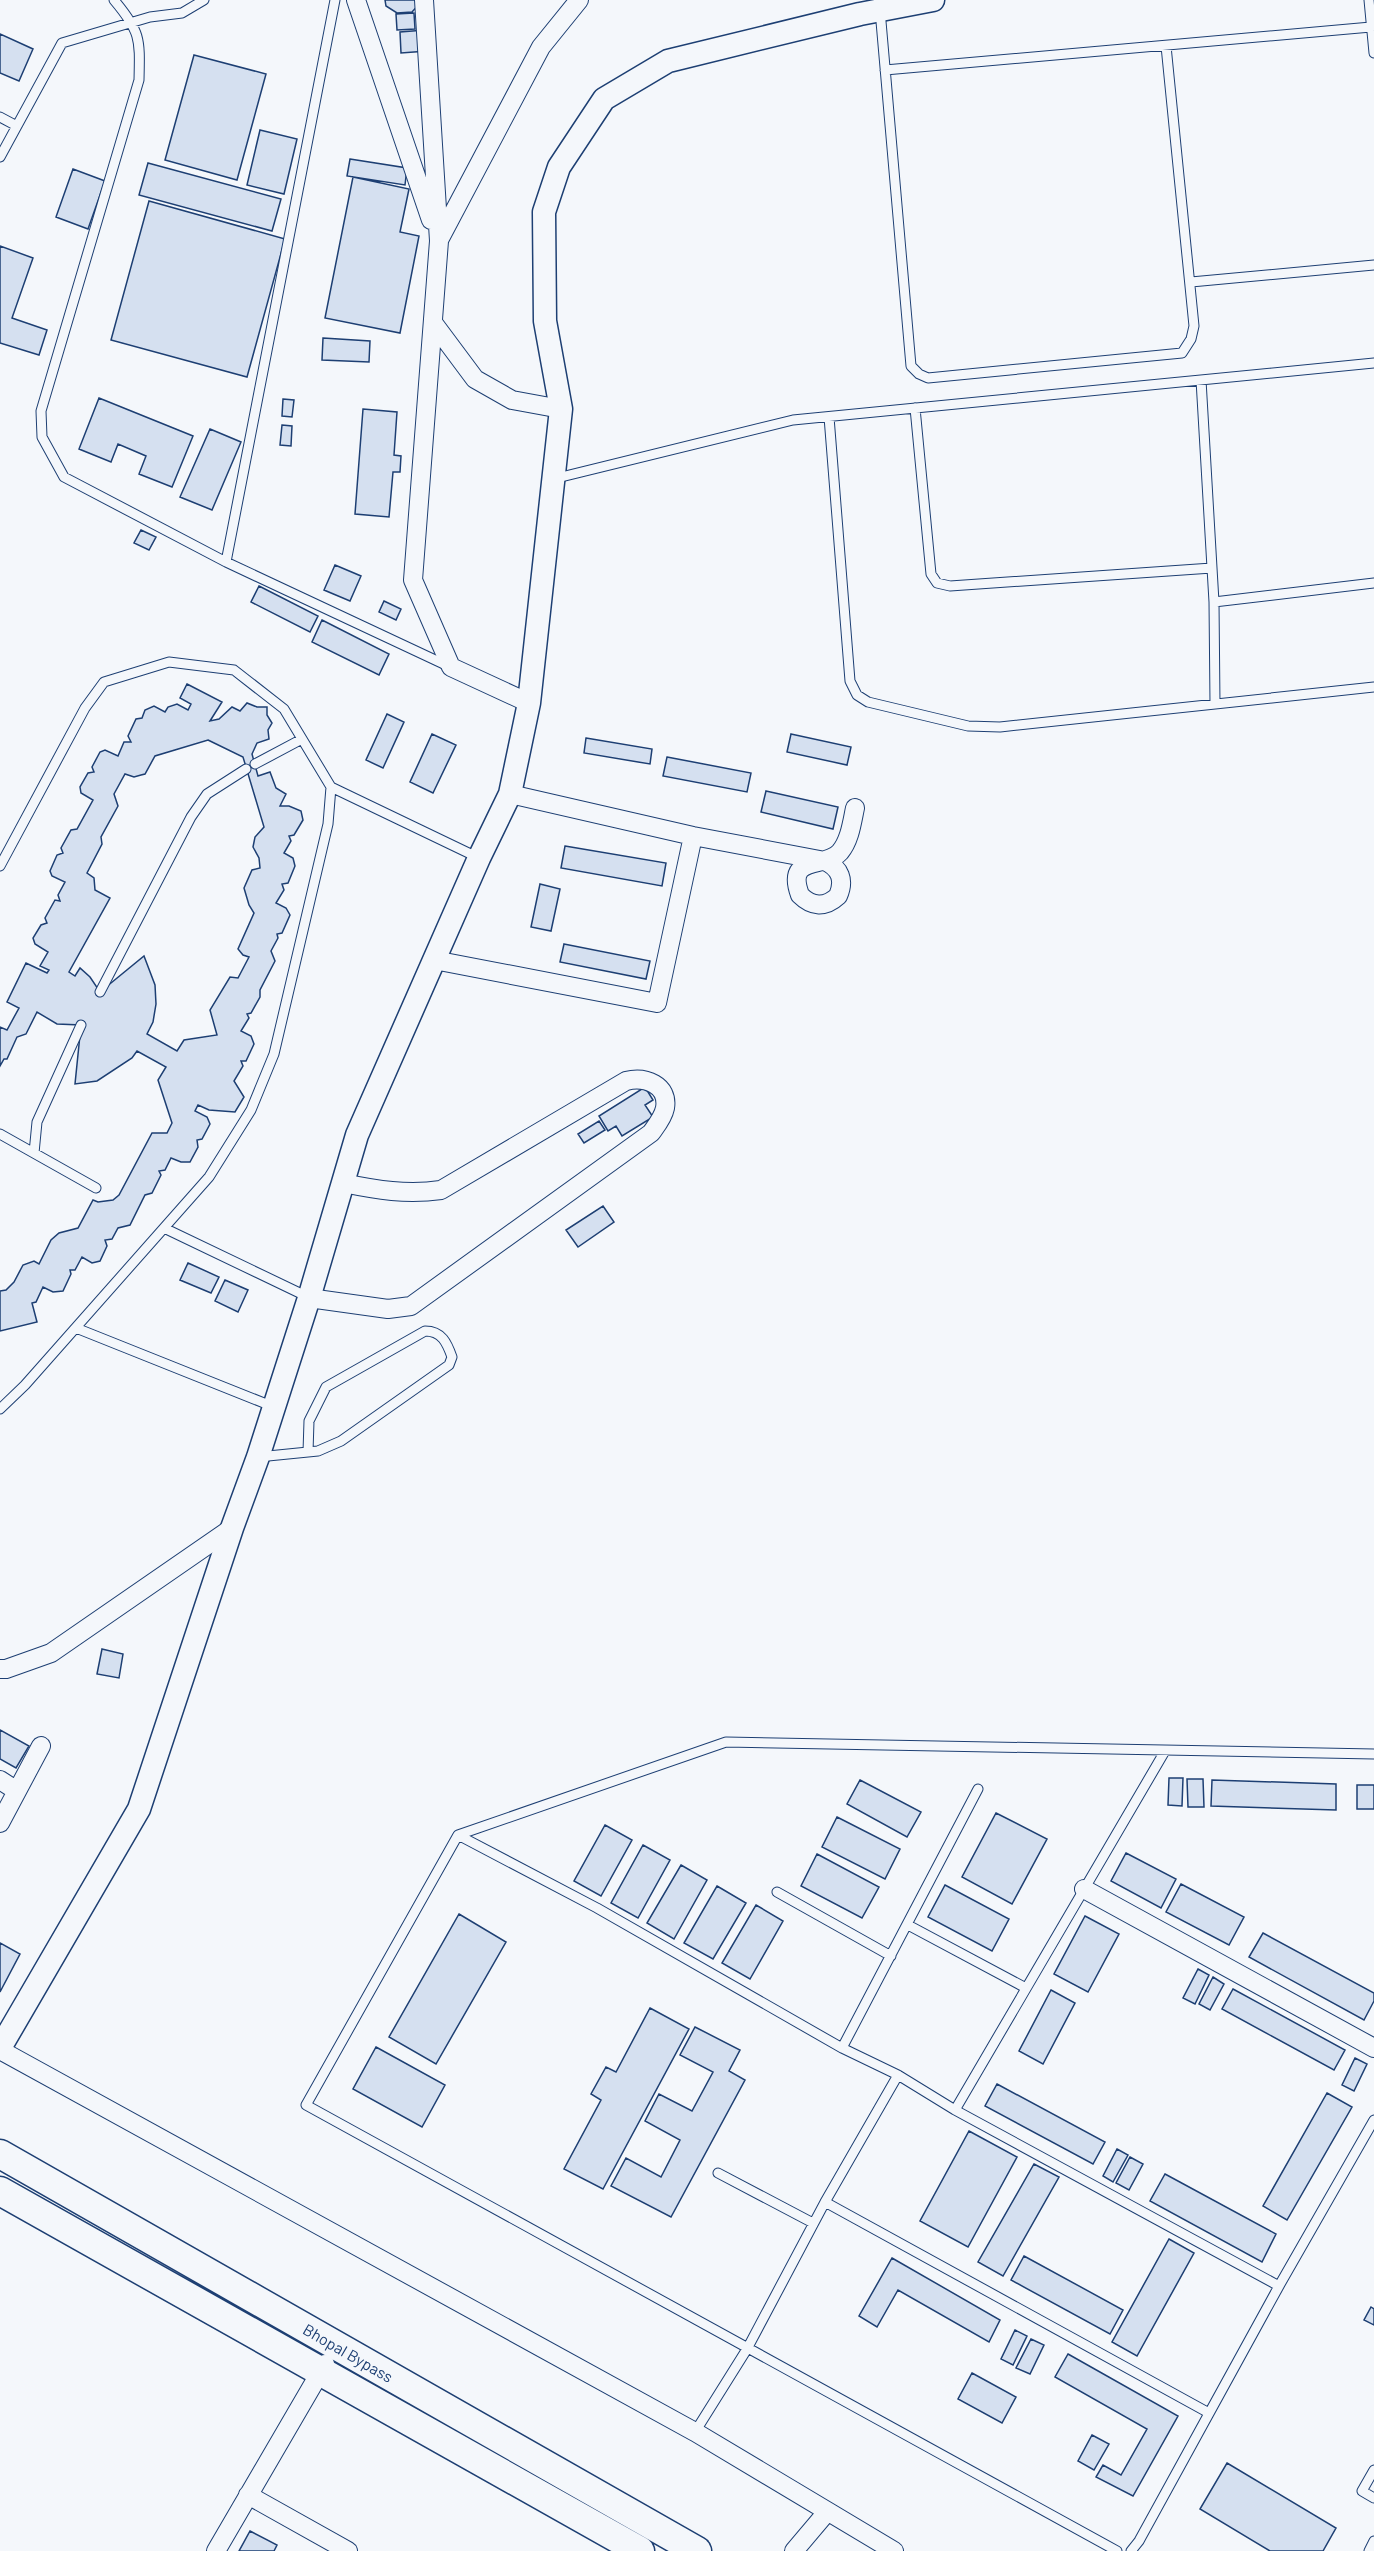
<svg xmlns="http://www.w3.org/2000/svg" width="1374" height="2551" viewBox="0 0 1374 2551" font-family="Barlow,sans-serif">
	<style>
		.building { fill: #d5e0f0; stroke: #1d3f73; stroke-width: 1.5; fill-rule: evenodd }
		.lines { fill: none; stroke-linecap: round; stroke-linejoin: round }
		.service-casing { stroke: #1d3f73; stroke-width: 11 }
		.minor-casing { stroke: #1d3f73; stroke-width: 20 }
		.tertiary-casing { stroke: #1d3f73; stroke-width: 25 }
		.primary-casing { stroke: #1d3f73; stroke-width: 31 }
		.service { stroke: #f4f7fb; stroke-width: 9 }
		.minor { stroke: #f4f7fb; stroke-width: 18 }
		.tertiary { stroke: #f4f7fb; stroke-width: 22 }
		.primary { stroke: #f4f7fb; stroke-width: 28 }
		.labels { text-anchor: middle; stroke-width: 4.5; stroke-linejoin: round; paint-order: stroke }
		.street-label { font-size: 16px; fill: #1d3f73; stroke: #f4f7fb }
	</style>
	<rect width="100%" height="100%" fill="#f4f7fb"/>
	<path class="building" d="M 385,0 L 422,0 L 422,1 L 412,12 L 397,13 L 386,6 Z
		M 414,13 L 415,29 L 397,30 L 396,14 Z
		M 425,30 L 427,51 L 401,53 L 400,32 Z
		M 0,34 L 33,49 L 19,81 L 0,73 Z
		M 194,55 L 266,74 L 237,180 L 165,160 Z
		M 260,130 L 297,139 L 284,194 L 247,185 Z
		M 350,159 L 407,168 L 405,185 L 347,176 Z
		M 148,163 L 281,199 L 272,231 L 139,195 Z
		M 73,169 L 105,181 L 88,229 L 56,217 Z
		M 353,177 L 409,189 L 400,232 L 419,236 L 400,333 L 325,318 Z
		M 149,201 L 285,239 L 247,377 L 111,340 Z
		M 0,246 L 33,258 L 12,318 L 47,330 L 39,355 L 0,343 Z
		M 323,338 L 370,341 L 369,362 L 322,360 Z
		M 99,398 L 193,436 L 172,487 L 139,474 L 146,456 L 118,444 L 111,462 L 79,449 Z
		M 283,399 L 294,400 L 292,417 L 282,416 Z
		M 363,409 L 397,412 L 394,455 L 401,456 L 400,472 L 393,472 L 389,517 L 355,514 Z
		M 282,425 L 292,426 L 291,446 L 280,445 Z
		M 210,429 L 241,442 L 212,510 L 180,497 Z
		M 141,530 L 156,537 L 149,550 L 134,543 Z
		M 335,565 L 361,576 L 350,601 L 324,590 Z
		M 259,586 L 318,616 L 310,632 L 251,602 Z
		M 384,601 L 401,609 L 396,620 L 379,612 Z
		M 322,620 L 389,654 L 379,675 L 312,642 Z
		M 187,684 L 222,702 L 210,721 L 219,719 L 232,707 L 240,711 L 247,703 L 257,707 L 267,707 L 267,715 L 272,723 L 268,730 L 269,739 L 257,743 L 252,754 L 258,776 L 270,772 L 276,788 L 286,794 L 280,806 L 289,806 L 301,811 L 303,820 L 294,835 L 289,836 L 291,841 L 284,853 L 293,858 L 295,866 L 288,883 L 282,884 L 284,890 L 276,903 L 286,908 L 290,915 L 282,933 L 277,934 L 278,938 L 271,951 L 275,961 L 260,990 L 260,997 L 251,1013 L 247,1014 L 249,1018 L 241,1031 L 251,1036 L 254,1044 L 246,1061 L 241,1061 L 243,1066 L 234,1081 L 244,1097 L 235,1112 L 209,1110 L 198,1105 L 195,1111 L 207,1117 L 210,1124 L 202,1139 L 197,1140 L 198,1147 L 190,1162 L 181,1162 L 171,1158 L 165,1170 L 159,1171 L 161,1175 L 152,1193 L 145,1195 L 130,1225 L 118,1228 L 112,1239 L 105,1240 L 107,1246 L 100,1261 L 92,1263 L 82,1257 L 75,1270 L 70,1270 L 71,1274 L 63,1291 L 53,1292 L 43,1287 L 36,1302 L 32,1303 L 37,1322 L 0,1331 L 0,1291 L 6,1290 L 14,1282 L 23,1265 L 34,1261 L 39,1264 L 51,1240 L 59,1233 L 78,1228 L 93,1200 L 98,1202 L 113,1200 L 119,1195 L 152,1133 L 167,1133 L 172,1123 L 158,1080 L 166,1067 L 137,1051 L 132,1058 L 97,1081 L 75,1084 L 81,1025 L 57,1024 L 37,1012 L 26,1034 L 17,1037 L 7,1059 L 4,1059 L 0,1066 L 0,1027 L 7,1030 L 19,1008 L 7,1002 L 26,963 L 47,973 L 49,970 L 40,966 L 48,952 L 35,944 L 33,938 L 41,925 L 47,923 L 45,918 L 55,900 L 60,901 L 58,895 L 65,882 L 52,876 L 50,871 L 57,855 L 63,853 L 61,848 L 71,830 L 77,829 L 93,800 L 81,793 L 80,787 L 88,773 L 94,772 L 92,767 L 100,752 L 105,750 L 118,756 L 124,742 L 131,742 L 128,736 L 136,719 L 142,718 L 145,710 L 154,706 L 165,712 L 168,707 L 177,704 L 188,710 L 191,704 L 180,698 ZM 208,740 L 243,757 L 264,827 L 255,837 L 253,847 L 259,858 L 260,868 L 252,870 L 244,888 L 249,905 L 254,913 L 238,949 L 243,955 L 249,957 L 238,978 L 230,977 L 210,1010 L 217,1035 L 184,1040 L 177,1051 L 147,1034 L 153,1022 L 156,1004 L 155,985 L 144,956 L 100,992 L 90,977 L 80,968 L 75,976 L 69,972 L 110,898 L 95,890 L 94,878 L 87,873 L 102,844 L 101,837 L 118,806 L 114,794 L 125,774 L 134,777 L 141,775 L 145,774 L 155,756 Z
		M 387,714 L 404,722 L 383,768 L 366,760 Z
		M 432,734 L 456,745 L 433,793 L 410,782 Z
		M 791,734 L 851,747 L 847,765 L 787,752 Z
		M 586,738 L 652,749 L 650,764 L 584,753 Z
		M 667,757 L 751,773 L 747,792 L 663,776 Z
		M 766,791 L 838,807 L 833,829 L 761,812 Z
		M 565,846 L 666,863 L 662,886 L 561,868 Z
		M 540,884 L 560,889 L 551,931 L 531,927 Z
		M 564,944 L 650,961 L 646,979 L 560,962 Z
		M 645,1087 L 653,1100 L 645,1105 L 653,1117 L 622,1136 L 616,1126 L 608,1131 L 599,1116 Z
		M 599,1121 L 605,1130 L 584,1143 L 578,1134 Z
		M 603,1206 L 614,1222 L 578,1247 L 566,1230 Z
		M 188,1263 L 219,1277 L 211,1293 L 180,1280 Z
		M 225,1280 L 248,1290 L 238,1312 L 215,1301 Z
		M 102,1649 L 123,1654 L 119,1678 L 97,1674 Z
		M 0,1730 L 29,1746 L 16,1768 L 0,1759 Z
		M 1169,1778 L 1183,1778 L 1182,1806 L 1168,1805 Z
		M 1187,1779 L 1203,1779 L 1204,1807 L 1188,1807 Z
		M 860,1780 L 921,1812 L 907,1837 L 847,1804 Z
		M 1212,1780 L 1336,1784 L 1336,1810 L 1211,1806 Z
		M 1357,1785 L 1374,1785 L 1374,1809 L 1357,1809 Z
		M 996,1813 L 1047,1839 L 1012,1904 L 962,1877 Z
		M 837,1817 L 900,1849 L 885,1879 L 822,1847 Z
		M 605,1825 L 632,1840 L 601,1896 L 574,1881 Z
		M 643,1845 L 670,1860 L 638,1918 L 611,1903 Z
		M 1126,1853 L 1176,1879 L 1161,1908 L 1111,1881 Z
		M 817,1854 L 879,1887 L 862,1918 L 801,1886 Z
		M 681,1865 L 707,1880 L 674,1939 L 647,1923 Z
		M 1181,1884 L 1244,1917 L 1229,1945 L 1166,1912 Z
		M 945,1885 L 1009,1919 L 992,1951 L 928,1917 Z
		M 717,1886 L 746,1903 L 713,1959 L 684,1943 Z
		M 756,1905 L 783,1921 L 750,1979 L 722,1963 Z
		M 459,1914 L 506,1942 L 436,2064 L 389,2037 Z
		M 1085,1916 L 1119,1934 L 1088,1992 L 1054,1974 Z
		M 1263,1933 L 1374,1993 L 1374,2001 L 1364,2020 L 1249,1957 Z
		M 0,1943 L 20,1954 L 0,1992 Z
		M 1198,1969 L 1209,1975 L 1195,2004 L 1183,1998 Z
		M 1213,1977 L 1224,1984 L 1210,2010 L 1199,2004 Z
		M 1233,1989 L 1345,2050 L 1334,2070 L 1222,2009 Z
		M 1051,1990 L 1075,2003 L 1043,2064 L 1019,2051 Z
		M 650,2008 L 689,2029 L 603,2189 L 564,2169 L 601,2100 L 591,2094 L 606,2067 L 616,2072 Z
		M 695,2027 L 740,2050 L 729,2071 L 745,2080 L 671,2217 L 611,2186 L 626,2158 L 661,2177 L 680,2140 L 645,2121 L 659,2094 L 692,2111 L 713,2072 L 680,2055 Z
		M 376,2047 L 445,2085 L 422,2127 L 353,2089 Z
		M 1355,2058 L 1367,2064 L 1354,2091 L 1342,2085 Z
		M 997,2084 L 1105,2142 L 1093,2164 L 985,2106 Z
		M 1327,2093 L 1352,2107 L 1287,2220 L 1263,2206 Z
		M 969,2131 L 1017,2157 L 968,2247 L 920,2221 Z
		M 1117,2149 L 1128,2155 L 1113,2182 L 1103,2176 Z
		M 1130,2157 L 1143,2164 L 1129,2190 L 1116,2183 Z
		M 1034,2164 L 1059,2177 L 1003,2276 L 978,2262 Z
		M 1165,2174 L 1276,2234 L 1262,2262 L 1150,2201 Z
		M 1169,2239 L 1194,2253 L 1137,2356 L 1112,2342 Z
		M 1024,2256 L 1123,2310 L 1110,2334 L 1011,2280 Z
		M 892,2258 L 1000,2320 L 989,2342 L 898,2290 L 877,2327 L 859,2316 Z
		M 1371,2307 L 1374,2309 L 1374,2325 L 1364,2320 Z
		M 1015,2330 L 1027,2336 L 1013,2365 L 1001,2359 Z
		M 1031,2339 L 1044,2345 L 1030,2374 L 1016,2368 Z
		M 1068,2354 L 1178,2416 L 1133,2496 L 1096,2477 L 1103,2465 L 1121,2475 L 1147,2429 L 1055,2377 Z
		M 972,2373 L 1016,2397 L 1002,2423 L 958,2399 Z
		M 1092,2435 L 1109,2444 L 1094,2470 L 1078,2461 Z
		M 1227,2463 L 1336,2528 L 1323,2551 L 1270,2551 L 1200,2509 Z
		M 250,2531 L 277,2545 L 274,2551 L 239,2551 Z"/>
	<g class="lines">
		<g class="service-casing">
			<path id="service" d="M 114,0 C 141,32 140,39 139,80 L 41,411 L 42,437 L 64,477 L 226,562 L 448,666
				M 1369,0 L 1374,53
				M 880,10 L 911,366 L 919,374 L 928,378 L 1182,353 L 1191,339 L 1194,326 L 1166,46
				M 885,70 L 1371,27
				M 0,117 L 15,125
				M 0,157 L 62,43 L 150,17 L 182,13 L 204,0
				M 1191,282 L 1374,265
				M 1201,380 L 1214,602 L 1215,704
				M 915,408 L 931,574 L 937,583 L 950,586 L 1212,568
				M 829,417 L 850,681 L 857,695 L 868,702 L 968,726 L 1000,727 L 1374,687
				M 553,479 L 793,420 L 1374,363
				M 226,562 L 335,0
				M 1214,602 L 1374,583
				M 255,764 L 302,739
				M 331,787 L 479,858
				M 0,866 L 85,708 L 104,682 L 169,662 L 234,670 L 284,709 L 331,787 L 328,824 L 274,1054 L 251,1110 L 209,1177 L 25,1385 L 0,1409
				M 100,992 L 191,817 L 207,794 L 246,769
				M 0,1134 L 96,1188
				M 34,1153 L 37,1122 L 81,1025
				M 164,1228 L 308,1297
				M 76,1328 L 274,1407
				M 258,1457 L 318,1451 L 341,1441 L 449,1365 L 452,1357 C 447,1343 442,1331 425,1331 L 326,1387 L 309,1421 L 308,1452
				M 458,1835 L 597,1908 L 842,2048 L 898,2075 L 955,2110 L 1279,2286
				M 777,1892 L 891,1956
				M 908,1925 L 1026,1988
				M 842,2048 L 978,1789
				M 955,2110 L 1165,1751
				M 718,2173 L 813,2223
				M 825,2202 L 1209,2413
				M 695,2432 L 747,2349 L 825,2202 L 898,2075
				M 1374,2470 L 1362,2491 L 1374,2498
				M 1117,2551 L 306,2105 L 458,1835 L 726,1742 L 1374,1754
				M 1131,2551 L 1139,2541 L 1279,2286 L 1374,2120
				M 1369,2551 L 1374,2541"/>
		</g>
		<g class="minor-casing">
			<path id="minor" d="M 356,0 L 431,220
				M 424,0 L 439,241 L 413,580 L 451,667 L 529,703
				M 439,240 L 541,47 L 579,0
				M 434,324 L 475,379 L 512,400 L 561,409
				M 510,794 L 693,836 L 825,861 C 840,868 845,880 838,896 C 825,908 812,907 800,895 C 785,854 825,869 840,852 C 850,840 852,822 855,808
				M 434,960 L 657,1003 L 693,836
				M 309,1298 L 388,1309 L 411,1306 L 651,1133 C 656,1126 663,1118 665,1108 C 669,1085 645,1076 626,1081 L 441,1190 C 407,1195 377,1190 343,1183
				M 0,1669 L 6,1669 L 51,1653 L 232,1528
				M 0,1780 L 17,1791
				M 0,1823 L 41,1746
				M 1084,1889 L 1374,2048
				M 0,2050 L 695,2432 L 894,2551
				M 248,2495 L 348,2551
				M 216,2551 L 325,2364
				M 794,2551 L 827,2512"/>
		</g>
		<g class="tertiary-casing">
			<path id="tertiary" d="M 0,2048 L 139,1809 L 232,1528 L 258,1457 L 309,1298 L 357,1135 L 479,858 L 510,794 L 529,703 L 561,409 L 545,321 L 544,212 L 559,167 L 604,99 L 668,61 L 860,14 L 933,0"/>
		</g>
		<g class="primary-casing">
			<path id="primary" d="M 0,2154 L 697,2551
				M 0,2191 L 640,2551"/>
		</g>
		<use href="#service" class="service"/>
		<use href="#minor" class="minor"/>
		<use href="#tertiary" class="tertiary"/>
		<use href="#primary" class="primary"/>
	</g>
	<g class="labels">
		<g class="street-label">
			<text transform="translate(348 2353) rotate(30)" y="6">Bhopal Bypass</text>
		</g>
	</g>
</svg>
